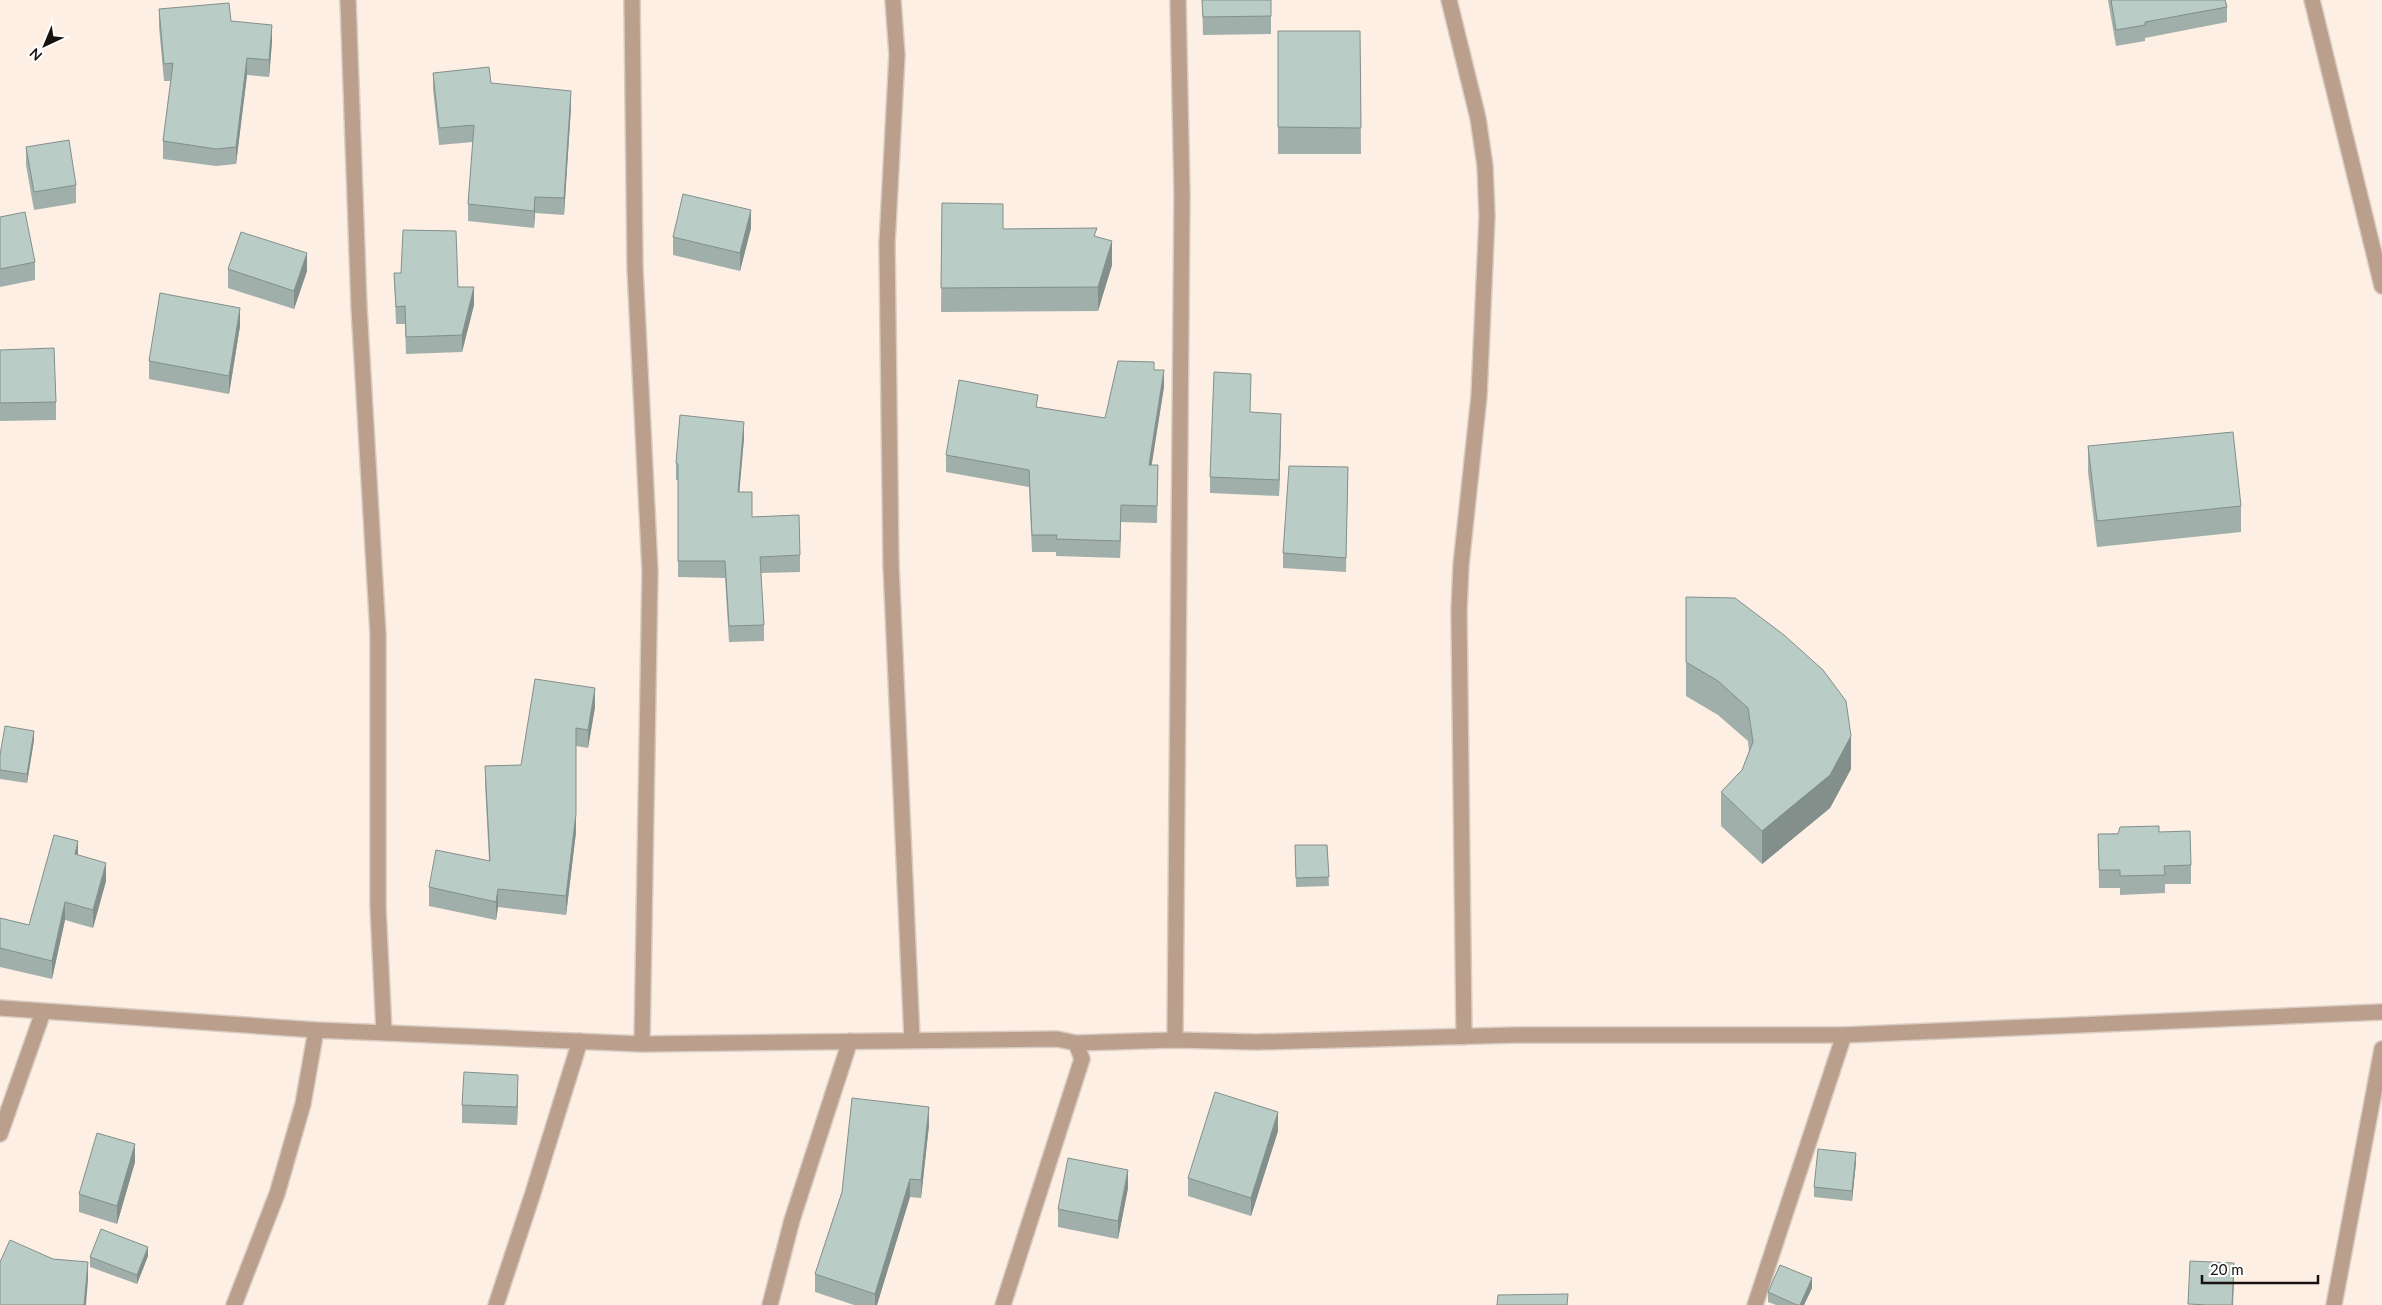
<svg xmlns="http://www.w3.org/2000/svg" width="2382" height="1305" viewBox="0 0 2382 1305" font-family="Lato,sans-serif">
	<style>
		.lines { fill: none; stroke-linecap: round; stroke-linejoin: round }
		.street-casing { stroke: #d9ccc3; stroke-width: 18 }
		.street { stroke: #bb9f8d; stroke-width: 15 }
		.wall { fill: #a0afaa }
		.shaded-wall { fill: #828f8b }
		.building { fill: #baccc6; stroke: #828f8b }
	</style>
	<rect width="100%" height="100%" fill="#feefe5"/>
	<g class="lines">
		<g class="street-casing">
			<path id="street" d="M 348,0 L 359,307 L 378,634 L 378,907 L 384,1033
				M 632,0 L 635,268 L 650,571 L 642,1044
				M 893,0 L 897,55 L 887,244 L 891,565 L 912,1039
				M 1449,0 L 1478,118 L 1485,166 L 1487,216 L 1479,396 L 1461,565 L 1459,611 L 1464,1037
				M 2312,0 L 2382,286
				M 0,1008 L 316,1030 L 642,1044 L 1057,1039 L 1076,1043 L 1175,1040 L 1257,1042 L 1515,1035 L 1844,1035 L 2382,1012
				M 1175,1040 L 1182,195 L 1178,0
				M 0,1134 L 43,1012
				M 234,1305 L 277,1194 L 303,1104 L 316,1030
				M 496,1305 L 532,1196 L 580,1041
				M 770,1305 L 792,1220 L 850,1041
				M 1003,1305 L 1082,1059 L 1076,1043
				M 1755,1305 L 1844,1035
				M 2334,1305 L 2382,1049"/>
		</g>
		<use href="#street" class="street"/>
	</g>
	<path class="wall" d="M 1202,0 L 1271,16 L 1271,34 L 1203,35 Z
		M 2108,0 L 2225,0 L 2227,7 L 2227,22 L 2145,38 L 2145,41 L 2116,46 Z
		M 159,9 L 231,21 L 272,42 L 269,77 L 247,75 L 236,164 L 216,166 L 163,159 L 163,141 L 171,81 L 164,81 L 159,27 Z
		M 1278,31 L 1360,31 L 1361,154 L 1278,154 Z
		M 433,73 L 491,83 L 571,107 L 564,215 L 535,213 L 534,228 L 468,221 L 468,204 L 473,142 L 439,145 L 433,89 Z
		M 26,147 L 76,185 L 76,203 L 34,210 L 26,165 Z
		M 942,203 L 1003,229 L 1097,236 L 1112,265 L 1098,311 L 941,312 Z
		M 0,217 L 35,262 L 35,280 L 0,287 Z
		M 751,228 L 740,271 L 673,255 L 673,237 Z
		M 228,269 L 307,271 L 294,309 L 228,288 Z
		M 394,273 L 458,287 L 474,305 L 462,352 L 406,354 L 405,324 L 396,324 Z
		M 240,326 L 229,394 L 149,379 L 149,361 Z
		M 0,350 L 56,402 L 56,420 L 0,421 Z
		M 1154,370 L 1164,387 L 1151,465 L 1158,465 L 1157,523 L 1121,522 L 1120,558 L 1056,556 L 1056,552 L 1032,552 L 1029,487 L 946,472 L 946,455 L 1038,407 L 1105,418 Z
		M 1281,430 L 1279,496 L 1210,493 L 1210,477 Z
		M 744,438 L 739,492 L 752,517 L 800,555 L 800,572 L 761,573 L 764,625 L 764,641 L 729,642 L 725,578 L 678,577 L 678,480 L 676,480 L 676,463 Z
		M 2088,446 L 2241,506 L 2241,532 L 2097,547 L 2088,472 Z
		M 1348,467 L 1346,572 L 1283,568 L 1283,553 Z
		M 1686,597 L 1851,769 L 1830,808 L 1762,864 L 1721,826 L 1721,792 L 1742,770 L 1749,752 L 1748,741 L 1718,715 L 1686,696 Z
		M 595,707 L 588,748 L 576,746 L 576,832 L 566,915 L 498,907 L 496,920 L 429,906 L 429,887 L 489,861 L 485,784 L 485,766 L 521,765 Z
		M 34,740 L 27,783 L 0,779 L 0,755 Z
		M 2159,832 L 2191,865 L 2191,884 L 2165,884 L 2165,893 L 2120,895 L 2120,888 L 2099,888 L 2098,834 Z
		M 1295,845 L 1327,845 L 1329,886 L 1296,887 Z
		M 78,855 L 106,881 L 93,928 L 65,920 L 52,979 L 0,967 L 0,918 L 29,925 Z
		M 518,1093 L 517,1125 L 462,1123 L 462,1105 Z
		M 929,1125 L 921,1198 L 910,1197 L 877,1305 L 854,1305 L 815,1292 L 815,1274 L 842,1192 Z
		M 1278,1131 L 1251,1216 L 1188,1196 L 1188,1178 Z
		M 135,1162 L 117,1224 L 79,1212 L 79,1194 Z
		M 1856,1162 L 1852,1201 L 1814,1197 L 1814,1187 Z
		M 1128,1188 L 1118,1239 L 1058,1227 L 1058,1209 Z
		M 148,1256 L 137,1284 L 90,1267 L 90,1257 Z
		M 1812,1288 L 1804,1305 L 1776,1305 L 1768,1302 L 1768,1292 Z"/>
	<path class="shaded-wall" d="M 272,25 L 272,42 L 269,77 L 269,60 Z
		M 247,58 L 247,75 L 236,164 L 236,147 Z
		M 571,91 L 571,107 L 564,215 L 564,198 Z
		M 535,197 L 535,213 L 534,228 L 534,211 Z
		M 751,210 L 751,228 L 740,271 L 740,253 Z
		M 1112,241 L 1112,265 L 1098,311 L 1098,287 Z
		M 307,253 L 307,271 L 294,309 L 294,291 Z
		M 474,287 L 474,305 L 462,352 L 462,335 Z
		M 240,308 L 240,326 L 229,394 L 229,376 Z
		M 1164,370 L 1164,387 L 1149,482 L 1149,465 Z
		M 1281,414 L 1281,430 L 1279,496 L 1279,480 Z
		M 744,422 L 744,438 L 738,508 L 738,492 Z
		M 1121,505 L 1121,522 L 1120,558 L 1120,541 Z
		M 595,688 L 595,707 L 588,748 L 588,730 Z
		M 576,728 L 576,832 L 566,915 L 566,896 Z
		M 34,731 L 34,740 L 27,783 L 27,774 Z
		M 1851,736 L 1851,769 L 1830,808 L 1762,864 L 1762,831 Z
		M 78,841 L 78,859 L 75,854 Z
		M 106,863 L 106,881 L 93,928 L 93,910 Z
		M 498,889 L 498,907 L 496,920 L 496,902 Z
		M 65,902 L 65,920 L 52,979 L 52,961 Z
		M 518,1075 L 518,1093 L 517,1125 L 517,1107 Z
		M 929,1107 L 929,1125 L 921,1198 L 921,1180 Z
		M 1278,1112 L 1278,1131 L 1251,1216 L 1251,1198 Z
		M 135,1144 L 135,1162 L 117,1224 L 117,1206 Z
		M 1856,1153 L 1856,1162 L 1852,1201 L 1852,1191 Z
		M 1128,1170 L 1128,1188 L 1118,1239 L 1118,1221 Z
		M 910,1179 L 910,1197 L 877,1305 L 875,1305 L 875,1294 Z
		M 148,1247 L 148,1256 L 137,1284 L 137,1275 Z
		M 88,1262 L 88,1280 L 86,1305 L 84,1305 Z
		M 2234,1263 L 2234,1281 L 2233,1305 L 2232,1305 Z
		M 1812,1278 L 1812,1288 L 1804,1305 L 1800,1305 Z"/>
	<path class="building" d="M 1202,0 L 1271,0 L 1271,16 L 1203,17 Z
		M 2111,0 L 2225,0 L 2227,7 L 2145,22 L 2145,25 L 2116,30 Z
		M 229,3 L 231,21 L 272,25 L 269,60 L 247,58 L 236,147 L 216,149 L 163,141 L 173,63 L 164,64 L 159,9 Z
		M 1278,31 L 1360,31 L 1361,128 L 1278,127 Z
		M 489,67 L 491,83 L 571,91 L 564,198 L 535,197 L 534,211 L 468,204 L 474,125 L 439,128 L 433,73 Z
		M 69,140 L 76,185 L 34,192 L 26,147 Z
		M 683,194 L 751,210 L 740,253 L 673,237 Z
		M 942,203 L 1003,204 L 1003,229 L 1097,228 L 1094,236 L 1112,241 L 1098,287 L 941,288 Z
		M 25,212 L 35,262 L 0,269 L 0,217 Z
		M 403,230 L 456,231 L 458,287 L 474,287 L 462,335 L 406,337 L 405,306 L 396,307 L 394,273 L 401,273 Z
		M 241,232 L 307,253 L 294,291 L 228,269 Z
		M 160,293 L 240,308 L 229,376 L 149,361 Z
		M 54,348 L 56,402 L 0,403 L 0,350 Z
		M 1118,361 L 1154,362 L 1154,370 L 1164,370 L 1149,465 L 1158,465 L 1157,506 L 1121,505 L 1120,541 L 1056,539 L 1057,535 L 1032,535 L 1029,470 L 946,455 L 959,380 L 1038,395 L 1036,407 L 1105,418 Z
		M 1214,372 L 1251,374 L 1250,412 L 1281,414 L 1279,480 L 1210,477 Z
		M 680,415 L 744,422 L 738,492 L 752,492 L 752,517 L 799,515 L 800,555 L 760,557 L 764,625 L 729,626 L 725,561 L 678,561 L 678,464 L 676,463 Z
		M 2233,432 L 2241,506 L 2097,521 L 2088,446 Z
		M 1289,466 L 1348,467 L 1346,558 L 1283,553 Z
		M 1686,597 L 1735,598 L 1784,635 L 1823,670 L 1846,701 L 1851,736 L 1830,775 L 1762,831 L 1721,792 L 1742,770 L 1753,742 L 1748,708 L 1718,681 L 1686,662 Z
		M 535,679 L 595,688 L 588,730 L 576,728 L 576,814 L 566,896 L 498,889 L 496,902 L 429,887 L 436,850 L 490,861 L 485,766 L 521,765 Z
		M 5,726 L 34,731 L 27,774 L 0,770 L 0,755 Z
		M 2159,826 L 2159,832 L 2190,831 L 2191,865 L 2164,866 L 2165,875 L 2120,876 L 2120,870 L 2099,870 L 2098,834 L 2118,834 L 2120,827 Z
		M 54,835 L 78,841 L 75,854 L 106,863 L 93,910 L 65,902 L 52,961 L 0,948 L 0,918 L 29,925 Z
		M 1295,845 L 1327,845 L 1329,877 L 1296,878 Z
		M 464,1072 L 518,1075 L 517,1107 L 462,1105 Z
		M 1215,1092 L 1278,1112 L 1251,1198 L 1188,1178 Z
		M 852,1098 L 929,1107 L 921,1180 L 910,1179 L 875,1294 L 815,1274 L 842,1192 Z
		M 97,1133 L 135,1144 L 117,1206 L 79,1194 Z
		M 1818,1149 L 1856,1153 L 1852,1191 L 1814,1187 Z
		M 1068,1158 L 1128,1170 L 1118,1221 L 1058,1209 Z
		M 101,1229 L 148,1247 L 137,1275 L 90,1257 Z
		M 10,1240 L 53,1259 L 88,1262 L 84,1305 L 0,1305 L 0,1262 Z
		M 2190,1261 L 2234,1263 L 2232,1305 L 2208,1305 L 2188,1304 Z
		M 1780,1265 L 1812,1278 L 1800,1305 L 1797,1305 L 1768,1292 Z
		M 1568,1294 L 1567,1305 L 1497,1305 L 1498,1295 Z"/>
	<g transform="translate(45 45) rotate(224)" stroke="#ffffff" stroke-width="4" paint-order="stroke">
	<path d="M0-4L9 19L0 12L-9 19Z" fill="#17120f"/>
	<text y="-8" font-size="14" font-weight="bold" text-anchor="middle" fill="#17120f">N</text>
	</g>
	<path d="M2202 1275v8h116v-8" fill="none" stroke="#17120f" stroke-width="2.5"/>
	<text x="2210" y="1275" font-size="15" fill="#17120f" stroke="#ffffff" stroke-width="4" paint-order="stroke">20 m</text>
</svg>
